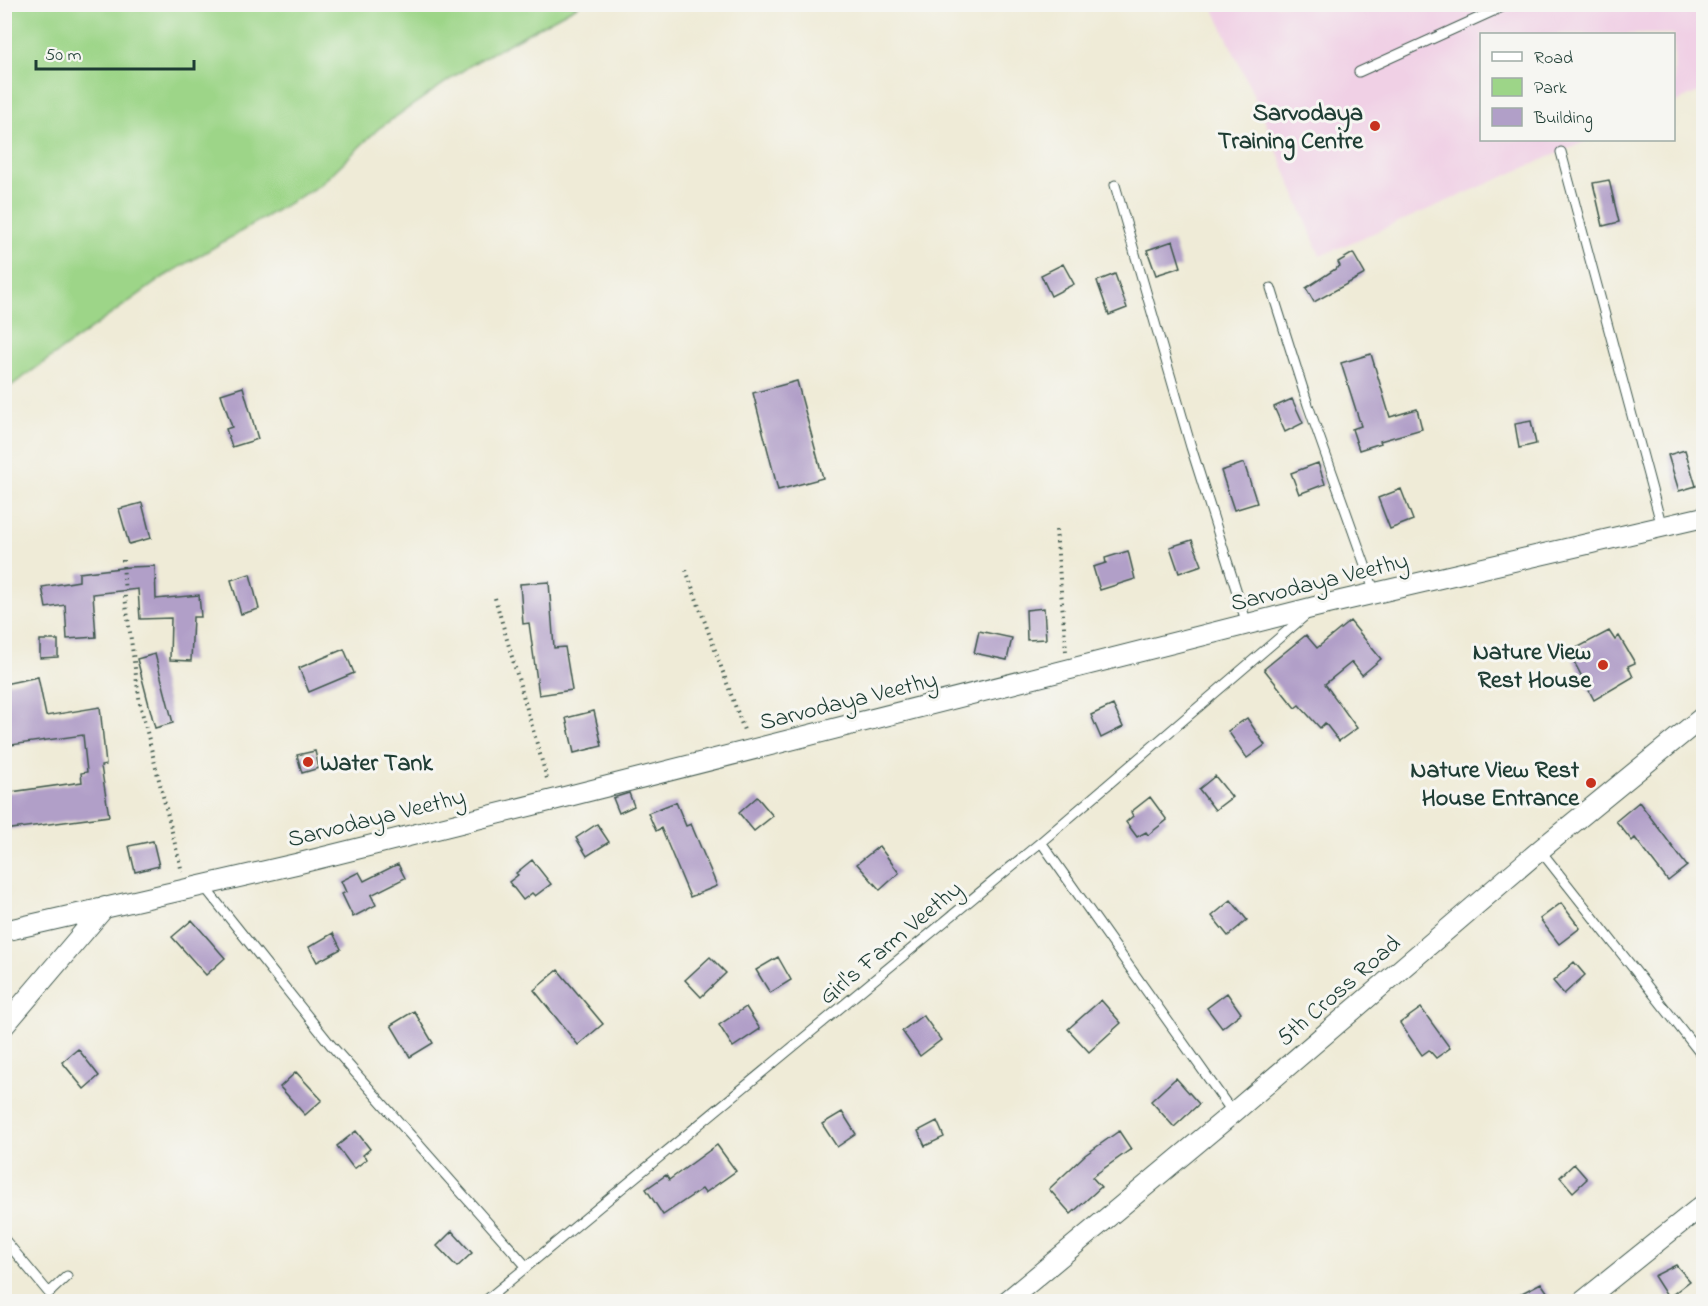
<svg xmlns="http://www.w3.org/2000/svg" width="1708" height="1306" viewBox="0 0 1708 1306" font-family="'Indie Flower',sans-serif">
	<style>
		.built { fill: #f0d0e5 }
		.green { fill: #9dd588; stroke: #5e895e; stroke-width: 1.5 }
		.building { fill: #b19fc8 }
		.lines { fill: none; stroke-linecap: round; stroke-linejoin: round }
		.lane-casing { stroke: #3e574c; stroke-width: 11 }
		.street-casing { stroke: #3e574c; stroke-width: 22 }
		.path { stroke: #3e574c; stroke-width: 4; stroke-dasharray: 1.5 4.5; stroke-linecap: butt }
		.lane { stroke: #fff; stroke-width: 9 }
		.street { stroke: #fff; stroke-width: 20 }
		.poi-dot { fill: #c8321e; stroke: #f6f6f2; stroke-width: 2 }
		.labels { text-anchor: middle; stroke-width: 6; stroke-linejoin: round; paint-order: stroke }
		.poi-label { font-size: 24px; font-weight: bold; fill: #1f3d34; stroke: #f6f6f2; text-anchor: end }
		.street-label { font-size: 24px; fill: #1f3d34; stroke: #f6f6f2 }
	</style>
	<rect width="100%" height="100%" fill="#f6f6f2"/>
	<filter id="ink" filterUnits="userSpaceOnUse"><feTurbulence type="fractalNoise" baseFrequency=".0167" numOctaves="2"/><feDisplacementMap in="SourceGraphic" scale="12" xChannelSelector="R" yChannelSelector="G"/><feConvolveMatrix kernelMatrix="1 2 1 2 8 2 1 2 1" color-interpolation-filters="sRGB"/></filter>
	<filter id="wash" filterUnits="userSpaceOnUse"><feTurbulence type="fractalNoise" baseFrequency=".008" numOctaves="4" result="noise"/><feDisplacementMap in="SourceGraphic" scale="24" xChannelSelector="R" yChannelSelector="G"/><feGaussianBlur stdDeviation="1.35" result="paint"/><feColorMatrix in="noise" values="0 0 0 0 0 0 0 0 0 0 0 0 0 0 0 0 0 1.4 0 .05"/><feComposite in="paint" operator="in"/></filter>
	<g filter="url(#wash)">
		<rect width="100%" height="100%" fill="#efebd7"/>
		<path class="built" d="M 1212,5 L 1703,5 L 1703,90 L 1674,103 L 1674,34 L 1482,34 L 1482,140 L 1589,140 L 1320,256 L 1262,114 Z"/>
		<path class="green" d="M 5,4 L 579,4 L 579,5 L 474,63 L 378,129 L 320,185 L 165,276 L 5,390 Z"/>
		<g id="blocks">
			<path class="building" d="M 1609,180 L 1619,222 L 1603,226 L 1593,183 Z
				M 1173,241 L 1181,267 L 1156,275 L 1147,250 Z
				M 1353,253 L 1365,274 L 1314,302 L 1306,288 L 1340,266 L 1338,262 Z
				M 1063,264 L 1074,284 L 1051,296 L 1041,275 Z
				M 1115,274 L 1127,308 L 1109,315 L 1097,281 Z
				M 1371,354 L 1390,417 L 1417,409 L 1422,429 L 1380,441 L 1381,443 L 1359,450 L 1352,429 L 1361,426 L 1341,363 Z
				M 797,381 L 823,478 L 778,490 L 753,393 Z
				M 243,387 L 258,439 L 232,447 L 226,429 L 232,427 L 221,394 Z
				M 1292,399 L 1303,423 L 1285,432 L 1274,407 Z
				M 1531,421 L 1536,444 L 1519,448 L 1515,424 Z
				M 1685,450 L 1696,486 L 1679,491 L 1668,455 Z
				M 1244,463 L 1257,503 L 1234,510 L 1221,471 Z
				M 1318,463 L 1325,484 L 1299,494 L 1291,473 Z
				M 1401,489 L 1413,520 L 1390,529 L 1378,498 Z
				M 142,503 L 151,538 L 129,544 L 119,509 Z
				M 1192,540 L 1202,565 L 1179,573 L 1170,547 Z
				M 1128,551 L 1135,579 L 1100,590 L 1093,567 L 1106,563 L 1105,558 Z
				M 155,566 L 156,599 L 199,595 L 201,617 L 193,617 L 191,661 L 170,660 L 171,618 L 140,619 L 138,589 L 93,594 L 96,637 L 67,639 L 65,605 L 46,608 L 42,587 L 79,581 L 79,573 L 129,567 Z
				M 250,574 L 259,609 L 241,614 L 231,580 Z
				M 549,582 L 554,648 L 565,647 L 572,690 L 539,695 L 529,623 L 523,624 L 520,584 Z
				M 1044,608 L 1046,639 L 1027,640 L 1026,610 Z
				M 1350,621 L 1381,659 L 1362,675 L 1352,662 L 1325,684 L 1357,728 L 1339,741 L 1325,723 L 1320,728 L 1299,705 L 1295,708 L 1264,669 L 1306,635 L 1317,648 Z
				M 979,631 L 1012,638 L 1007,660 L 974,653 Z
				M 1609,631 L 1615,640 L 1619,636 L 1635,663 L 1628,666 L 1633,677 L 1594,700 L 1569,652 Z
				M 40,640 L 58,640 L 58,657 L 40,658 Z
				M 344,649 L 354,673 L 309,692 L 299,668 Z
				M 155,654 L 173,723 L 155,728 L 137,659 Z
				M 38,677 L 46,716 L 100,707 L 106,765 L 101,766 L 109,816 L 4,830 L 4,793 L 82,782 L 81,773 L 87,772 L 83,735 L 4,746 L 4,684 Z
				M 1113,705 L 1123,727 L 1101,738 L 1091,715 Z
				M 594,711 L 602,746 L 574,753 L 566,718 Z
				M 1247,718 L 1265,745 L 1247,758 L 1228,731 Z
				M 315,751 L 319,768 L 302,773 L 297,755 Z
				M 1215,776 L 1232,797 L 1215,810 L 1199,789 Z
				M 629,793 L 634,806 L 619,813 L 613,798 Z
				M 757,797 L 773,816 L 754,831 L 739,813 Z
				M 1150,797 L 1167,820 L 1148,835 L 1146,832 L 1137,837 L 1126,822 L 1133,816 L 1131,812 Z
				M 676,802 L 686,826 L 691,824 L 717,886 L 690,897 L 661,828 L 656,831 L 648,813 Z
				M 1639,802 L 1687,866 L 1668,881 L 1635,838 L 1632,841 L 1616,821 Z
				M 597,824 L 609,842 L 587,856 L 576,838 Z
				M 153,841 L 159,866 L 135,872 L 129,846 Z
				M 879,846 L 899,873 L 880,890 L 857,864 Z
				M 532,860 L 551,884 L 535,896 L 532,893 L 523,900 L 509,882 L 518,875 L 516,873 Z
				M 398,864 L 405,878 L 371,895 L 376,905 L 353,917 L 342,894 L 346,892 L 341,881 L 359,872 L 364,881 Z
				M 1231,900 L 1247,920 L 1228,936 L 1212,916 Z
				M 1561,903 L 1580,928 L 1559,944 L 1540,919 Z
				M 192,920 L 225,958 L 206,975 L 172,937 Z
				M 333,933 L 341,949 L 317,962 L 309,947 Z
				M 710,957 L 726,973 L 701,997 L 685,980 Z
				M 778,957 L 791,980 L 770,993 L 756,970 Z
				M 1574,962 L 1585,975 L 1564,994 L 1553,981 Z
				M 558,970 L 603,1024 L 578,1045 L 534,990 Z
				M 1227,993 L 1241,1013 L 1222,1028 L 1207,1008 Z
				M 1101,1000 L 1121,1023 L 1089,1052 L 1068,1029 Z
				M 746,1007 L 760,1029 L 733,1047 L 719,1025 Z
				M 1421,1008 L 1450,1048 L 1436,1058 L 1429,1050 L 1422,1055 L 1400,1023 Z
				M 414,1011 L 433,1043 L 410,1057 L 391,1025 Z
				M 923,1015 L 941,1040 L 920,1056 L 902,1031 Z
				M 78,1049 L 99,1076 L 84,1089 L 62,1062 Z
				M 296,1072 L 322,1100 L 305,1115 L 280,1087 Z
				M 1176,1078 L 1199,1104 L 1174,1127 L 1151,1101 Z
				M 842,1112 L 856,1134 L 837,1147 L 822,1124 Z
				M 937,1121 L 944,1137 L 925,1146 L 918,1131 Z
				M 356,1131 L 370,1149 L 363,1155 L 367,1159 L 354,1169 L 337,1146 Z
				M 1119,1131 L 1131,1149 L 1092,1177 L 1101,1187 L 1071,1214 L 1049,1189 L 1085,1155 Z
				M 717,1145 L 736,1171 L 705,1193 L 702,1189 L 663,1215 L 646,1189 L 666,1175 L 669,1180 Z
				M 1574,1164 L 1587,1179 L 1573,1192 L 1560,1177 Z
				M 452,1231 L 472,1253 L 457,1267 L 437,1246 Z
				M 1676,1265 L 1690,1281 L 1668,1298 L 1654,1276 Z
				M 1541,1283 L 1554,1302 L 1505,1302 Z"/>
		</g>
	</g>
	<g filter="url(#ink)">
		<use href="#blocks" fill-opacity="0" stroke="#3e574c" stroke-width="1.5"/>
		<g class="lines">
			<g class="lane-casing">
				<path id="lane" d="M 1359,72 L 1509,4
					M 1561,152 L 1662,527
					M 1115,185 L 1191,447 L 1247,624
					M 1271,288 L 1308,405 L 1375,593
					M 1041,842 L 1233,1113
					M 1540,850 L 1704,1058
					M 203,885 L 330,1044 L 526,1266
					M 4,1239 L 49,1293 L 67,1276
					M 484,1302 L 1041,842 L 1307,614"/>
			</g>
			<g class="street-casing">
				<path id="street" d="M 4,931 L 296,864 L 553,800 L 1315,607 L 1704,517
					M 4,1026 L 105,907
					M 1006,1302 L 1233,1113 L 1540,850 L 1704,716
					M 1582,1302 L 1704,1204"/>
			</g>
			<path class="path" d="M 1056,530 L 1066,651
				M 123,560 L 125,597 L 140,704 L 182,872
				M 686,570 L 745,733
				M 495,598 L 548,782"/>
			<use href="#lane" class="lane"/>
			<use href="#street" class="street"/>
		</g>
	</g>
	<g class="poi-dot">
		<circle cx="1375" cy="126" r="6"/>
		<circle cx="1603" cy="665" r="6"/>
		<circle cx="308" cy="762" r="6"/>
		<circle cx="1591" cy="783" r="6"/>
	</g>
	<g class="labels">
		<g class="poi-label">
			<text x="1363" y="120">Sarvodaya<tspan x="1363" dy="28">Training Centre</tspan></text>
			<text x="1591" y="659">Nature View<tspan x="1591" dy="28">Rest House</tspan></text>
			<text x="320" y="770" text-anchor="start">Water Tank</text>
			<text x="1579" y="777">Nature View Rest<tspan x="1579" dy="28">House Entrance</tspan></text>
		</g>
		<g class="street-label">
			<text transform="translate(1319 581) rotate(-14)" y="8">Sarvodaya Veethy</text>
			<text transform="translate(848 700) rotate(-14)" y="8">Sarvodaya Veethy</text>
			<text transform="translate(376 817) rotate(-14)" y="8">Sarvodaya Veethy</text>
			<text transform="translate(890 942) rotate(-40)" y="8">Girl's Farm Veethy</text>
			<text transform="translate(1338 990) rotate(-41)" y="8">5th Cross Road</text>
		</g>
	</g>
	<rect width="1708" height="1306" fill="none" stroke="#f6f6f2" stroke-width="24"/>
	<rect x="1480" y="33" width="195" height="108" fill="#f6f6f2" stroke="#a0aca6" stroke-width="1.5"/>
	<rect x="1492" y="52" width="30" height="9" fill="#ffffff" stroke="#a0aca6" stroke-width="1.5"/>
	<text x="1534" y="63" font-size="18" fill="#1f3d34">Road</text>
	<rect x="1492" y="78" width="30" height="18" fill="#9dd588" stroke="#a0aca6" stroke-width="1.5"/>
	<text x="1534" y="93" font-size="18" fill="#1f3d34">Park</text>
	<rect x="1492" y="108" width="30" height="18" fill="#b19fc8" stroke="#a0aca6" stroke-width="1.5"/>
	<text x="1534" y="123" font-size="18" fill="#1f3d34">Building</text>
	<path d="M36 60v9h158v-9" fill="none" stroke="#1f3d34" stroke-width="3"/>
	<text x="45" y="60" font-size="18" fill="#1f3d34" stroke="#f6f6f2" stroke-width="4.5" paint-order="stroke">50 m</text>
</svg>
